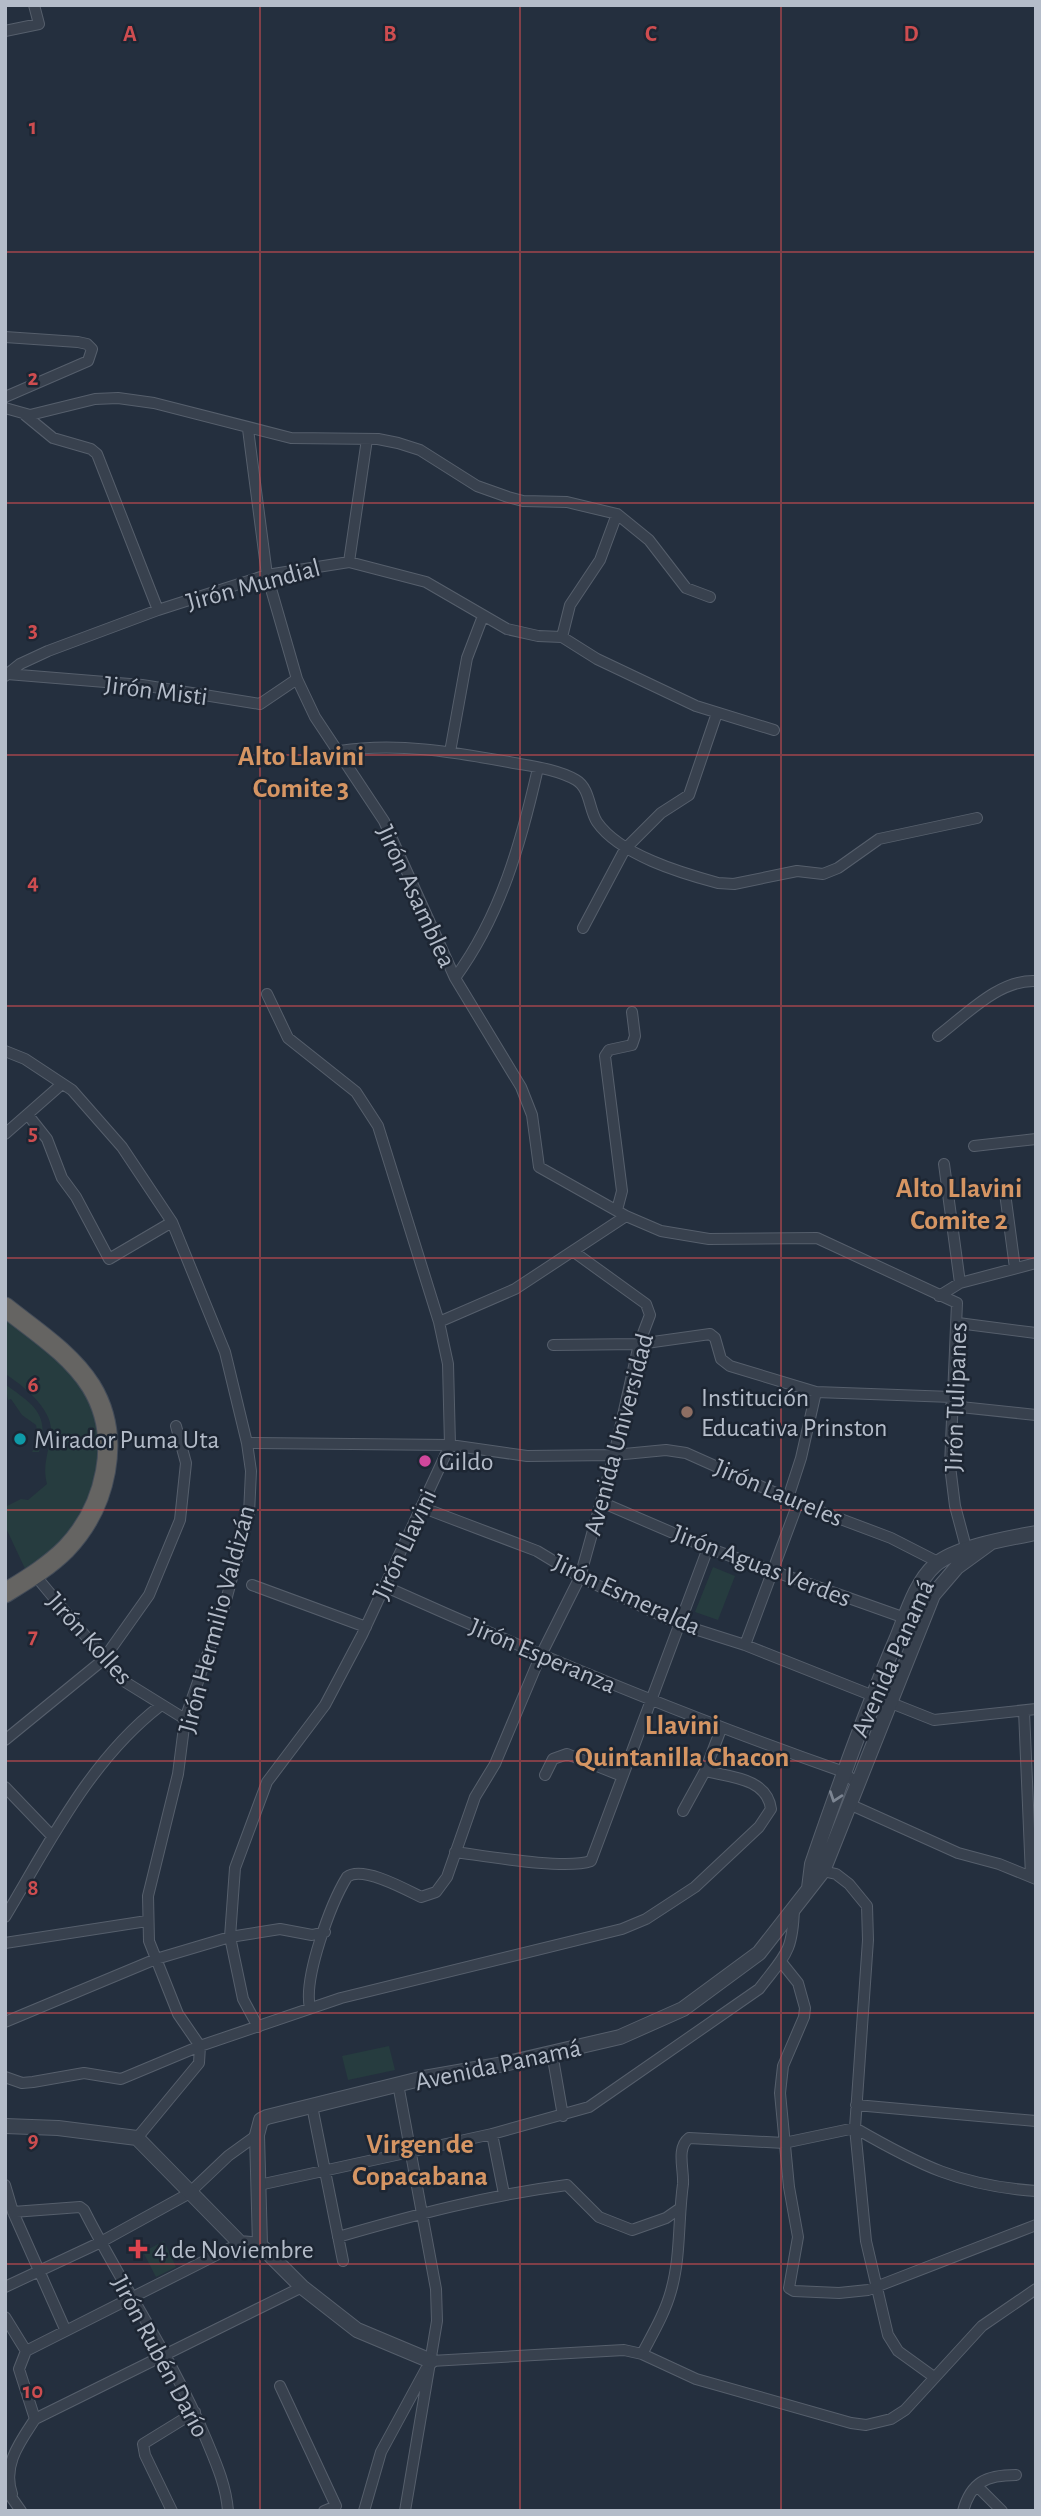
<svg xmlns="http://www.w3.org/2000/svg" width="1041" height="2516" viewBox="0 0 1041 2516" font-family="'Alegreya Sans',sans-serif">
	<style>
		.green { fill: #263c3f }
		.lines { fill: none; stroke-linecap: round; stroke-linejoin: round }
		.minor-casing { stroke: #565f6c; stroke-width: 12 }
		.tertiary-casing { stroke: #565f6c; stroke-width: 16 }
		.trunk-casing { stroke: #434c59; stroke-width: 21 }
		.minor { stroke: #38414e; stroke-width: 10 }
		.tertiary { stroke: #38414e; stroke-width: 14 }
		.trunk { stroke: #656462; stroke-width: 19 }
		.oneway { stroke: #7c8592 }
		.grid { fill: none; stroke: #ce4d50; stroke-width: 2; stroke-opacity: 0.55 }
		.education-dot { fill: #8d6e63; stroke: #1d2633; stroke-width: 2.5 }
		.culture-dot { fill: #0f9aa8; stroke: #1d2633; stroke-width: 2.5 }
		.hotel-dot { fill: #d1479c; stroke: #1d2633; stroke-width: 2.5 }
		.health-dot { fill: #e0444e; stroke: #1d2633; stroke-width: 2.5 }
		.labels { text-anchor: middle; stroke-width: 5; stroke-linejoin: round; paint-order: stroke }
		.street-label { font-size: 26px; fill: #b4bcc9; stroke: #1d2633 }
		.poi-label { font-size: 26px; fill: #b4bcc9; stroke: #1d2633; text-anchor: start }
		.neighbourhood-label { font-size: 28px; font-weight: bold; fill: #d59563; stroke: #1d2633 }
		.grid-label { font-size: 23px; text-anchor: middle; font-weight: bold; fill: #ce4d50; stroke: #1d2633; stroke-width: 5; stroke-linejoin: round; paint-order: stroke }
	</style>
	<rect width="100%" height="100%" fill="#242f3e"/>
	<path class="green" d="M 5,1307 L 71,1368 L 92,1402 L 102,1454 L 85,1517 L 28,1575 L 5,1526 L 5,1507 L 21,1499 L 28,1500 L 47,1484 C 42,1466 49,1451 51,1434 C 54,1410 23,1385 5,1374 Z
		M 5,1384 C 32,1404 51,1413 39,1452 L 32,1452 L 39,1440 L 36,1425 L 22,1415 L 11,1399 L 8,1400 Z
		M 713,1567 L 735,1576 L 718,1620 L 695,1612 Z
		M 389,2046 L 395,2070 L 348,2080 L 342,2056 Z
		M 164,2241 L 176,2267 L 156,2277 L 143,2252 Z"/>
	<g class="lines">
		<g class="minor-casing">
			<path id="minor" d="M 5,31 L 39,24 L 34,5
				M 5,337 L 78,342 L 87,344 L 92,349 L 88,361 L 5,397
				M 5,408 L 30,415 L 95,399 L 118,398 L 154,403 L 291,438 L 378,439 L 398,443 L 420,450 L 477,486 L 508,497 L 523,501 L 567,502 L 617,514 L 649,540 L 686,588 L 710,597
				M 25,415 L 53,438 L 91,449 L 97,454 L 158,610
				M 248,429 L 267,575 L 297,679 L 315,717 L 384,821 L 455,978 L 521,1087 L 532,1115 L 539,1167 L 626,1216 L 661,1231 L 709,1239 L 817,1238 L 957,1303 L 950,1466 L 955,1506 L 967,1551
				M 349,562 L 367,439
				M 562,637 L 570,605 L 600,560 L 617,514
				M 7,674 L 142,685 L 260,704 L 297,679
				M 5,676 L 20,664 L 48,651 L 158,610 L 267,575 L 349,562 L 426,582 L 507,629 L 538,636 L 562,637 L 597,659 L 696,706 L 774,730
				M 340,751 C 396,742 453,752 509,762 C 530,766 557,769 576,780 C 590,788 589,810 597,822 C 620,855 681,873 718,883 L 734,884 L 797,871 L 823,874 L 838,868 L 879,839 L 977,818
				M 450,752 L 467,658 L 483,616
				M 583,928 L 625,849 L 661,813 L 689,795 L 717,713
				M 455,978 C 501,915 521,843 538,768
				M 938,1036 C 966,1015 999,979 1036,981
				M 5,1051 L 25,1059 L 72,1090 L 122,1147 L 172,1222 L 225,1352 L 247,1443 L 251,1471 L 249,1514 L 225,1604 L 185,1719 L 178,1774 L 148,1896 L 149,1941 L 178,2014 L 200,2046
				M 28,1115 L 47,1139 L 62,1178 L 76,1197 L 109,1259 L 172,1222
				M 5,1134 L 62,1084
				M 974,1146 L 1036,1139
				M 944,1164 L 960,1283
				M 1005,1193 L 1015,1268
				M 617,1210 L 622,1191 L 605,1056 L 609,1050 L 632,1045 L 635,1036 L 632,1012
				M 939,1296 L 960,1283 L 1036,1263
				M 439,1322 L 515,1289 L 626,1216
				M 958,1323 L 1036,1333
				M 553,1345 L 639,1344 L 710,1334 L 715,1338 L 721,1359 L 730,1366 L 816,1392 L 952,1397
				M 951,1406 L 1036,1415
				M 247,1443 L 450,1445 L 527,1456 L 614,1455 L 666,1450 L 686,1453 L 798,1503 L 891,1538 L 938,1562
				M 788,1498 L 801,1458 L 816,1392
				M 601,1502 L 708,1548 L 905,1618 L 919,1632
				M 421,1507 L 537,1551 L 580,1577 L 679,1624 L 745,1645 L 934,1720 L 1036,1709
				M 34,1574 L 122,1680 L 185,1719
				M 252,1585 L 366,1627
				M 384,1586 C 535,1654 687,1717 844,1772 L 857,1784
				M 745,1645 L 798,1503
				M 1024,1711 L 1031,1876
				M 5,1740 L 103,1660 L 149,1595 L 180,1520 L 186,1463 L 176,1426
				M 545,1775 L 553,1759 L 567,1754 L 622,1776
				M 5,1787 L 52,1836
				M 849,1804 L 958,1853 L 999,1864 L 1036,1879
				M 683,1811 L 705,1771 L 721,1729
				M 455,1852 C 486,1856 565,1870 591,1861 L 708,1548
				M 823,1871 L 836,1874 L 849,1884 L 867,1906 L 868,1940 L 855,2128 L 866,2241 L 888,2335 L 898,2351 L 934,2377
				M 5,1917 C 50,1842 90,1760 160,1706
				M 5,1943 L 147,1921
				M 782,1963 L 798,1983 L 805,2008 L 804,2017 L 783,2066 L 780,2093 L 789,2187 L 798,2237 L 789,2288 L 794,2291 L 839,2293 L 868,2290 L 1036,2225
				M 310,2008 C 303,1978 331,1903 347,1877 C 362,1865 405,1889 421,1897 L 436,1892 L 447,1877 L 475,1797 L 495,1764 L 540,1657 L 580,1577 L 614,1455 L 639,1344 L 650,1315 L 646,1304 L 574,1252
				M 5,2022 L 156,1959 L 230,1937 L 280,1929 L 312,1935 L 325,1932
				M 258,2027 L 243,1999 L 230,1937 L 235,1868 L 267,1782 L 325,1705 L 362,1635 L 450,1445 L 448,1364 L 439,1322 L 378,1126 L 356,1092 L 288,1038 L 267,994
				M 552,2053 L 563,2116
				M 5,2077 L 22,2083 L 33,2082 L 84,2073 L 121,2079 L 200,2046 L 341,1998 L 622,1929 L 646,1919 L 695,1887 L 759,1827 L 771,1809 C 767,1778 730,1777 705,1771
				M 398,2084 L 436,2289 L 437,2321 L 405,2511
				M 856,2105 L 1036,2121
				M 312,2106 L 343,2261
				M 492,2134 L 504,2194
				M 137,2138 L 199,2063 L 200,2046
				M 5,2185 L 13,2212 L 65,2329
				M 259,2185 L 492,2134 L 589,2107 L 759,1989 C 785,1955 793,1953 794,1907
				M 13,2212 L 80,2207 L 84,2210 C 123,2287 173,2359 206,2439 C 216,2463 226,2485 228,2511
				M 338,2237 C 414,2215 489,2195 567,2185 L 599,2217 L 632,2230 L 666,2218 L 679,2209
				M 5,2287 L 99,2243 L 188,2194 L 228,2156 L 257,2135
				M 5,2317 L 26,2351 L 19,2369 L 35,2419 C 20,2442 2,2465 12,2494
				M 26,2351 L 240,2243
				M 642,2354 C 653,2333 665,2313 671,2291 C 681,2256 678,2219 683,2184 C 684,2169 676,2148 689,2138 L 784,2143 L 855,2128 C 919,2165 961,2186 1036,2191
				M 431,2361 L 624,2350 L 642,2354 L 696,2379 L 851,2423 L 866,2425 L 891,2419 L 905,2410 L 982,2326 L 1036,2289
				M 280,2386 L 336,2506 L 324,2511
				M 35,2419 L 302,2287
				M 974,2489 L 980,2489 L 1002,2511
				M 7,2491 L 21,2511
				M 172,2511 L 145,2455 L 143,2444 L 195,2412
				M 364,2511 L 381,2452 L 426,2369
				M 963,2511 C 971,2482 986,2475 1016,2475"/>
		</g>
		<g class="tertiary-casing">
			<path id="tertiary" d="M 809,1888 L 812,1864 C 838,1788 865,1713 896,1640 C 906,1616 915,1583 935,1565 C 955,1547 1010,1538 1036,1533
				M 5,2126 L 58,2128 L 137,2138 L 240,2243 L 260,2245 L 302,2287 L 357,2330 L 431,2361
				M 260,2245 L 257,2135 L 261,2120 L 267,2117 L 424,2078 L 504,2064 L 620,2037 L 683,2009 L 759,1953 L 823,1871 L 933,1595 L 957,1567 L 990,1543"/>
		</g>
		<g class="trunk-casing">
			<path id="trunk" d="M 5,1307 C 35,1331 70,1353 91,1386 C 123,1438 106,1507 66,1549 C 48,1567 26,1580 5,1593"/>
		</g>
		<use href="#minor" class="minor"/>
		<use href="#tertiary" class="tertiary"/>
		<use href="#trunk" class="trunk"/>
	</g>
	<defs><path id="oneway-chevron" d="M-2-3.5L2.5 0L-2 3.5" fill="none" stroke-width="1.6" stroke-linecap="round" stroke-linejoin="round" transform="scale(1.75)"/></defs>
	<use class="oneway" href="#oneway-chevron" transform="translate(835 1797) rotate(109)"/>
	<path class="grid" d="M 260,5 L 260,2511M 520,5 L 520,2511M 781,5 L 781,2511M 5,252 L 1036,252M 5,503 L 1036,503M 5,755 L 1036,755M 5,1006 L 1036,1006M 5,1258 L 1036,1258M 5,1510 L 1036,1510M 5,1761 L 1036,1761M 5,2013 L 1036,2013M 5,2264 L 1036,2264"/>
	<circle class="education-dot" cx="687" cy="1412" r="7"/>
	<circle class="culture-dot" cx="20" cy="1439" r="7"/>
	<circle class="hotel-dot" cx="425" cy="1461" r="7"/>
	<path class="health-dot" d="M134.5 2238.5h7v7h7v7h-7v7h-7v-7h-7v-7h7z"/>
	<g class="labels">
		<g class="street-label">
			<text transform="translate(253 584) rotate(-15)" y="9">Jirón Mundial</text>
			<text transform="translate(156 690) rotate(7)" y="9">Jirón Misti</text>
			<text transform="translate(417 896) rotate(65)" y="9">Jirón Asamblea</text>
			<text transform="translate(955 1397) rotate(-88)" y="9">Jirón Tulipanes</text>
			<text transform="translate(618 1434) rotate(-75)" y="9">Avenida Universidad</text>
			<text transform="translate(779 1492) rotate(23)" y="9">Jirón Laureles</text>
			<text transform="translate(404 1544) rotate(-65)" y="9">Jirón Llavini</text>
			<text transform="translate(762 1565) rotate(21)" y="9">Jirón Aguas Verdes</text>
			<text transform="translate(627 1594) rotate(25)" y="9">Jirón Esmeralda</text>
			<text transform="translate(216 1619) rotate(-75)" y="9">Jirón Hermilio Valdizán</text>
			<text transform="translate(90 1638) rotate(48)" y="9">Jirón Kolles</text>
			<text transform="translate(543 1655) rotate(23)" y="9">Jirón Esperanza</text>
			<text transform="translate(892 1658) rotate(-66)" y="9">Avenida Panamá</text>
			<text transform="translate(498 2064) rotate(-12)" y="9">Avenida Panamá</text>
			<text transform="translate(161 2356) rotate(62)" y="9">Jirón Rubén Darío</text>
		</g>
		<g class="poi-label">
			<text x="701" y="1406">Institución<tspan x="701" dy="30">Educativa Prinston</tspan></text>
			<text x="34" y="1448">Mirador Puma Uta</text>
			<text x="439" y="1470">Gildo</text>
			<text x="154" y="2258">4 de Noviembre</text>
		</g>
		<g class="neighbourhood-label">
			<text x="301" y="765">Alto Llavini<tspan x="301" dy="32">Comite 3</tspan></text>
			<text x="959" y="1197">Alto Llavini<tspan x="959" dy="32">Comite 2</tspan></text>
			<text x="682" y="1734">Llavini<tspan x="682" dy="32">Quintanilla Chacon</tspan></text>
			<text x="420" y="2153">Virgen de<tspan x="420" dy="32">Copacabana</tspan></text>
		</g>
	</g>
	<g class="grid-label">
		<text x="130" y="41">A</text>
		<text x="390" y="41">B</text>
		<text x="651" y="41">C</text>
		<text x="911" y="41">D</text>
		<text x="33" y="134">1</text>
		<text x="33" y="385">2</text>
		<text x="33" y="637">3</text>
		<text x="33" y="889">4</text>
		<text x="33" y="1140">5</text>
		<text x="33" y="1392">6</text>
		<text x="33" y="1643">7</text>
		<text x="33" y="1895">8</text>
		<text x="33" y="2147">9</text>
		<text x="33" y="2398">10</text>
	</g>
	<rect width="1041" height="2516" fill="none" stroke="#b4bcc9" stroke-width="14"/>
</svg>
